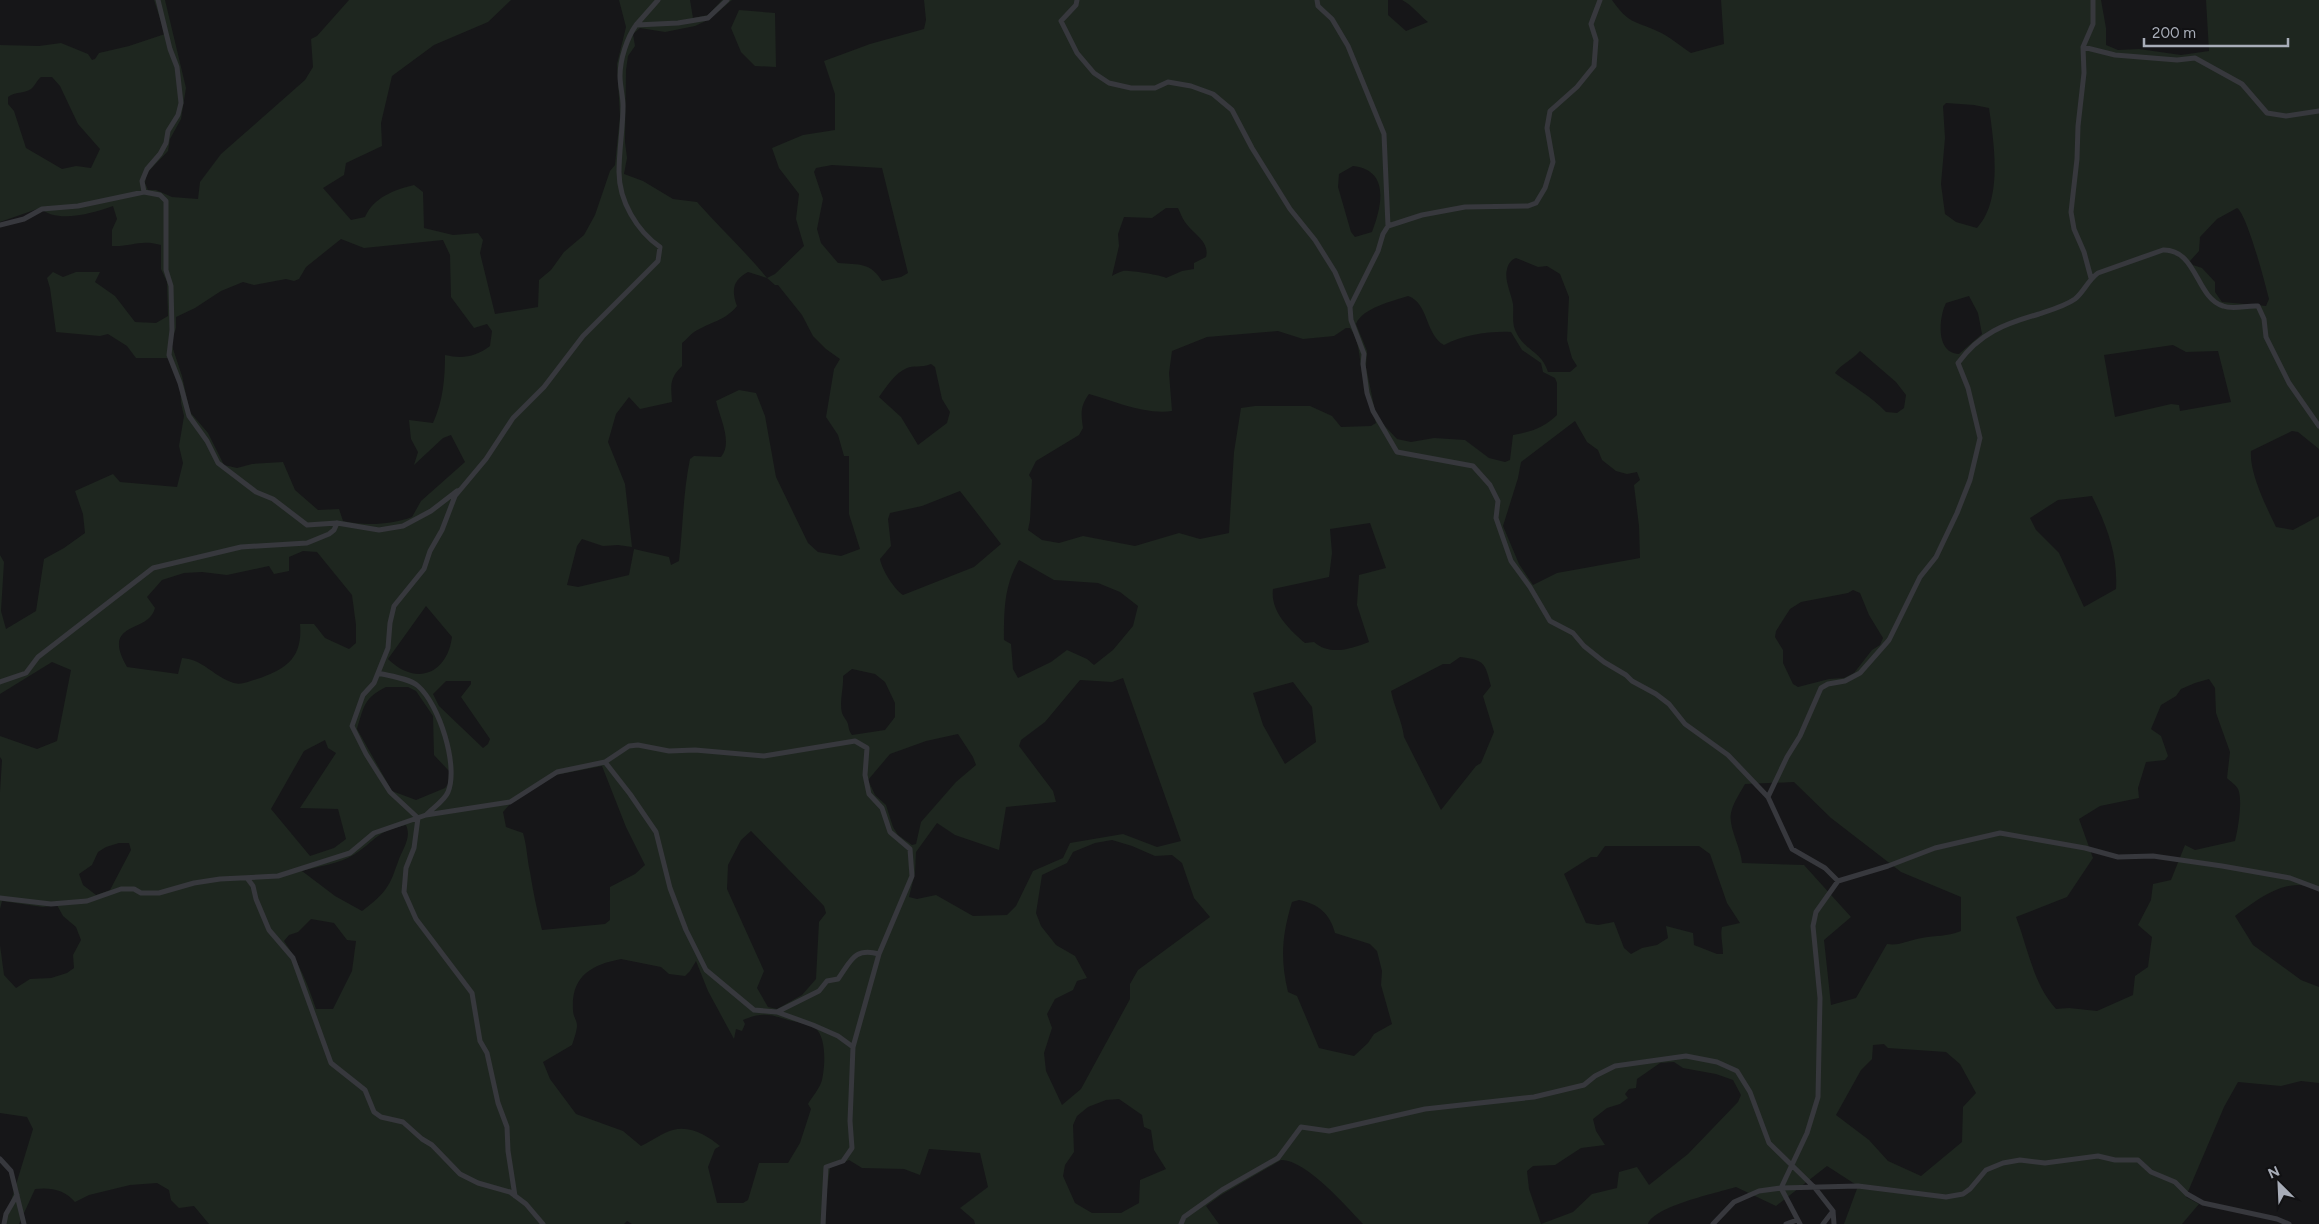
<svg xmlns="http://www.w3.org/2000/svg" width="2319" height="1224" viewBox="0 0 2319 1224" font-family="Figtree,sans-serif">
	<style>
		.green { fill: #1e261f; fill-rule: evenodd }
		.lines { fill: none; stroke-linecap: round; stroke-linejoin: round }
		.street { stroke: #37383d; stroke-width: 5 }
	</style>
	<rect width="100%" height="100%" fill="#161618"/>
	<path class="green" d="M 154,0 L 165,0 L 186,88 L 181,119 L 170,139 L 168,151 L 147,173 L 145,183 L 148,190 L 156,190 L 172,197 L 198,199 L 200,182 L 221,154 L 305,80 L 313,67 L 311,39 L 317,36 L 349,0 L 511,0 L 488,22 L 434,45 L 392,76 L 381,123 L 382,146 L 346,163 L 344,175 L 323,188 L 351,220 L 365,217 C 374,197 394,190 414,185 L 423,192 L 424,228 L 453,235 L 478,233 L 483,240 L 480,253 L 495,314 L 538,307 L 539,280 L 551,270 L 564,252 L 584,235 L 595,215 L 610,171 L 615,165 L 620,116 L 617,64 L 626,27 L 619,0 L 690,0 L 693,18 L 708,15 L 722,0 L 732,0 L 710,19 L 695,26 L 665,32 L 640,28 L 633,34 L 635,46 L 628,56 L 626,70 L 625,142 L 627,158 L 624,174 L 643,181 L 673,199 L 697,202 C 720,228 745,251 767,278 L 775,274 L 804,246 L 796,219 L 799,194 L 779,168 L 772,148 L 803,135 L 835,130 L 835,94 L 824,61 L 870,44 L 924,29 L 926,20 L 924,0 L 1388,0 L 1388,15 L 1406,31 L 1428,22 C 1418,14 1413,6 1402,0 L 1612,0 C 1629,24 1633,20 1657,31 C 1669,36 1680,46 1691,53 L 1724,44 L 1721,0 L 2101,0 L 2106,28 L 2106,45 L 2118,50 L 2139,49 L 2181,55 L 2209,51 L 2206,0 L 2319,0 L 2319,449 L 2298,432 L 2292,431 L 2251,451 C 2249,473 2267,508 2276,527 L 2293,530 L 2319,516 L 2319,892 C 2291,872 2257,900 2235,916 L 2253,945 L 2301,980 L 2319,987 L 2319,1083 L 2301,1081 L 2281,1086 L 2238,1082 L 2224,1107 L 2187,1194 L 2186,1197 L 2199,1204 L 2182,1224 L 1844,1224 L 1858,1186 L 1827,1166 L 1776,1206 L 1736,1187 C 1717,1193 1654,1206 1648,1224 L 1541,1224 L 1573,1212 L 1592,1194 L 1617,1188 L 1619,1172 L 1637,1167 L 1649,1185 L 1688,1154 L 1738,1102 L 1741,1095 L 1733,1080 L 1716,1074 L 1683,1068 L 1674,1062 L 1660,1063 L 1637,1079 L 1636,1088 L 1629,1089 L 1625,1094 L 1628,1098 L 1620,1104 L 1607,1108 L 1593,1119 L 1596,1131 L 1605,1145 L 1581,1148 L 1555,1165 L 1533,1166 L 1527,1171 L 1529,1189 L 1541,1224 L 1363,1224 C 1346,1206 1305,1159 1281,1160 L 1221,1195 L 1206,1206 L 1219,1224 L 975,1224 L 974,1220 L 960,1208 L 988,1187 L 980,1153 L 929,1149 L 920,1175 L 904,1169 L 862,1168 L 849,1160 L 830,1168 L 825,1204 L 826,1224 L 632,1224 L 627,1221 L 624,1224 L 209,1224 L 194,1206 L 179,1208 L 171,1200 L 169,1190 L 157,1183 L 130,1185 L 89,1195 L 75,1202 C 65,1190 51,1187 35,1189 L 19,1224 L 4,1224 L 33,1129 L 27,1117 L 0,1113 L 0,945 L 4,975 L 16,988 L 30,979 L 51,978 L 67,973 L 74,968 L 73,955 L 81,940 L 76,927 L 63,916 L 57,905 L 43,907 L 2,901 L 0,909 L 0,792 L 2,760 L 0,757 L 0,736 L 37,749 L 57,741 L 71,670 L 52,662 L 0,694 L 0,555 L 4,562 L 1,611 L 6,629 L 36,611 L 44,559 L 64,548 L 85,533 L 83,514 L 75,491 L 113,474 L 120,482 L 177,487 L 183,463 L 179,446 L 184,416 L 181,403 L 180,386 L 169,358 L 136,358 L 127,346 L 108,334 L 100,336 L 56,332 L 50,288 L 47,278 L 53,272 L 63,277 L 76,272 L 100,272 L 95,282 L 115,296 L 135,322 L 156,323 L 168,316 L 167,282 L 161,269 L 161,245 C 139,239 132,247 112,246 L 112,230 L 117,219 L 113,206 C 93,213 57,224 40,208 L 0,222 L 0,45 L 39,46 L 61,43 L 88,54 L 92,60 L 95,59 L 99,53 L 129,46 L 165,34 ZM 41,77 L 52,77 L 60,86 L 78,124 L 100,149 L 91,168 L 76,166 L 62,169 L 26,148 L 14,111 L 8,104 L 8,97 C 15,91 24,94 31,89 C 35,86 37,80 41,77 ZM 1946,103 L 1974,105 L 1989,108 C 1994,143 2003,200 1977,228 L 1956,222 L 1945,214 L 1941,184 L 1945,138 L 1943,106 ZM 832,165 L 882,168 L 908,273 L 901,277 L 882,281 C 870,262 860,265 838,263 L 821,243 L 817,229 L 823,199 L 814,172 L 816,168 ZM 1353,166 C 1390,170 1382,206 1372,232 L 1355,237 L 1351,232 L 1338,187 L 1339,174 ZM 1166,208 L 1178,208 C 1180,212 1182,218 1185,222 C 1193,234 1210,241 1206,257 L 1194,263 L 1194,269 L 1182,271 L 1166,278 C 1160,275 1128,270 1123,271 C 1119,272 1115,274 1112,276 L 1119,246 L 1118,234 L 1124,217 L 1152,218 ZM 2237,208 C 2247,214 2265,283 2269,299 L 2266,306 L 2222,302 L 2215,292 L 2215,282 L 2202,268 L 2193,265 L 2190,261 L 2199,251 L 2200,237 L 2217,219 ZM 341,239 L 364,248 L 443,240 L 450,255 L 451,297 L 474,328 L 487,324 L 492,331 L 490,346 C 475,357 463,359 445,355 C 445,379 443,401 433,423 L 409,420 L 411,439 L 418,452 L 414,465 L 443,438 L 451,435 L 465,462 L 421,501 L 412,517 C 391,525 364,526 343,521 L 339,509 L 318,510 L 295,490 L 283,462 L 252,464 L 237,468 L 224,465 L 208,433 L 190,412 L 182,376 L 171,343 L 176,328 L 176,317 L 195,308 L 221,291 L 243,282 L 254,285 L 286,279 L 294,281 L 299,279 L 306,267 ZM 1516,258 L 1538,267 L 1547,266 L 1560,274 L 1569,297 L 1567,340 L 1572,358 L 1577,366 L 1570,372 L 1548,372 C 1542,352 1526,351 1517,334 C 1511,324 1514,314 1513,304 C 1511,293 1504,280 1507,269 C 1508,264 1511,260 1516,258 ZM 748,272 L 767,278 L 775,285 L 778,285 L 802,315 L 813,336 L 826,349 L 840,359 L 834,369 L 826,417 L 838,435 L 844,456 L 849,456 L 849,514 L 860,549 L 841,556 L 818,552 L 808,543 L 776,477 L 765,416 L 756,393 L 739,390 L 716,401 C 720,418 733,443 721,457 L 694,456 L 690,459 C 683,493 683,527 679,561 L 671,565 L 669,557 L 634,549 L 629,575 L 578,587 L 567,585 L 577,546 L 582,539 L 603,546 L 618,545 L 632,547 L 625,484 L 608,442 L 616,414 L 629,397 L 640,409 L 672,402 C 671,385 669,379 682,366 L 682,343 C 686,340 690,335 694,332 C 710,322 725,321 737,306 C 731,290 733,280 748,272 ZM 1408,296 C 1429,303 1425,335 1444,345 C 1463,335 1489,331 1511,332 L 1522,350 L 1541,363 L 1543,372 L 1555,378 L 1557,383 L 1557,415 C 1544,428 1530,432 1513,435 L 1510,460 L 1505,462 L 1489,458 L 1465,440 L 1434,438 L 1411,442 L 1397,439 L 1382,423 L 1375,411 L 1366,367 L 1367,351 L 1356,324 C 1362,308 1393,301 1408,296 ZM 1969,296 L 1978,313 L 1982,334 L 1959,354 C 1935,353 1939,317 1946,303 ZM 1346,328 L 1350,328 C 1360,341 1359,358 1362,373 C 1366,390 1372,406 1376,423 L 1371,426 L 1341,427 L 1332,416 L 1310,406 L 1255,406 L 1241,408 L 1234,452 L 1229,533 L 1200,539 L 1179,533 L 1135,546 L 1083,536 L 1059,543 L 1042,540 L 1028,530 L 1030,520 L 1032,480 L 1029,475 L 1036,461 L 1079,435 L 1083,428 C 1081,414 1080,406 1089,394 C 1114,401 1145,415 1172,411 L 1169,373 L 1172,351 L 1207,337 L 1278,331 L 1303,339 L 1334,336 ZM 2173,345 L 2186,352 L 2218,351 L 2231,402 L 2180,411 L 2179,405 L 2171,404 L 2115,417 L 2104,355 ZM 1860,351 L 1896,382 L 1906,395 L 1904,408 L 1897,413 L 1886,412 C 1871,396 1852,386 1835,373 C 1841,364 1851,361 1860,351 ZM 931,364 L 935,367 L 942,399 L 950,412 L 947,423 L 918,445 L 901,417 L 879,397 C 887,386 895,373 907,368 C 913,365 921,368 931,364 ZM 1575,421 L 1587,442 L 1598,450 L 1602,460 L 1616,471 L 1627,474 L 1637,472 L 1640,480 L 1634,485 L 1639,526 L 1640,558 L 1557,573 L 1533,585 L 1519,564 L 1503,526 L 1518,478 L 1521,462 ZM 960,491 L 1001,544 L 974,567 L 903,595 C 894,589 882,570 880,559 L 891,546 L 888,519 L 890,513 L 922,506 ZM 2092,496 C 2107,526 2118,555 2116,589 L 2084,607 L 2059,553 L 2036,530 L 2030,518 L 2058,500 ZM 1370,523 L 1386,568 L 1359,575 L 1357,605 L 1369,642 C 1351,649 1330,656 1314,642 L 1305,643 C 1289,629 1270,611 1273,589 L 1329,577 L 1332,553 L 1330,529 ZM 303,551 L 317,552 L 352,595 L 356,625 L 356,643 L 349,649 L 325,638 L 314,624 L 300,624 C 303,658 286,669 257,679 C 247,682 240,686 231,682 C 212,675 204,660 182,658 L 178,674 L 127,667 C 100,620 149,634 155,608 L 147,597 L 162,580 L 184,573 L 202,572 L 227,575 L 269,566 L 274,574 L 289,571 L 289,557 ZM 1019,560 L 1054,580 L 1098,583 L 1120,592 L 1138,606 L 1133,626 L 1113,650 L 1094,665 L 1087,659 L 1067,650 L 1051,662 L 1018,678 L 1013,669 L 1011,644 L 1004,640 C 1004,610 1004,586 1019,560 ZM 1853,590 L 1860,593 L 1869,615 L 1883,638 L 1880,645 L 1872,650 L 1854,673 L 1844,678 L 1829,679 L 1798,687 L 1793,684 L 1783,663 L 1783,650 L 1775,637 L 1776,631 L 1790,609 L 1801,602 L 1848,593 ZM 426,606 L 452,637 C 447,675 415,686 388,659 ZM 1460,657 C 1485,660 1485,663 1491,686 L 1483,696 L 1494,732 L 1481,763 L 1476,766 L 1441,810 L 1404,737 C 1402,720 1394,707 1391,691 L 1443,664 L 1450,664 ZM 852,669 L 875,674 L 885,682 L 895,703 L 895,717 L 885,730 L 852,735 C 849,731 849,729 848,724 C 847,720 843,717 842,713 C 839,701 844,687 843,676 ZM 1123,678 L 1181,841 L 1157,847 L 1123,834 L 1070,843 L 1063,858 L 1033,871 L 1016,906 L 1007,915 L 973,916 L 936,895 L 917,899 L 909,897 L 915,873 L 916,852 L 937,823 L 955,835 L 999,850 L 1006,807 L 1056,802 L 1053,791 L 1019,746 L 1021,740 L 1045,722 L 1080,680 L 1112,682 ZM 2209,679 L 2215,688 L 2216,713 L 2230,752 L 2227,778 C 2230,781 2236,785 2238,789 C 2243,800 2238,829 2235,841 L 2195,850 L 2185,845 L 2171,880 L 2153,884 L 2151,900 L 2138,925 L 2152,937 L 2148,967 L 2135,976 L 2133,995 L 2097,1011 L 2069,1008 L 2056,1009 C 2033,984 2028,948 2016,917 L 2067,897 L 2093,858 L 2079,819 L 2100,806 L 2139,798 L 2138,788 L 2146,762 L 2165,760 L 2168,756 L 2161,736 L 2151,729 L 2161,705 L 2176,696 L 2181,689 L 2195,683 ZM 446,681 L 471,681 L 471,684 L 461,697 L 490,739 L 488,744 L 483,748 L 439,706 L 433,694 ZM 1293,682 L 1312,707 L 1316,742 L 1285,764 L 1263,725 L 1253,693 ZM 386,687 L 408,687 L 416,691 L 433,716 L 434,755 L 449,771 L 448,784 L 445,788 L 416,800 L 392,791 L 357,729 C 364,706 364,698 386,687 ZM 958,734 L 973,757 L 976,765 L 956,782 L 921,822 L 916,844 L 912,845 L 898,835 L 893,827 L 886,805 L 875,795 L 868,780 L 890,754 L 926,741 ZM 325,740 L 328,748 L 336,753 L 300,808 L 338,809 L 346,839 L 334,848 L 310,856 L 271,809 L 304,751 ZM 602,766 L 626,827 L 645,865 L 635,874 L 610,887 L 610,920 L 605,924 L 542,930 C 537,911 533,891 530,872 C 527,859 527,846 523,833 L 506,827 L 503,812 L 510,804 L 556,775 ZM 1794,782 L 1831,818 L 1901,872 L 1961,897 L 1961,931 C 1945,937 1938,935 1922,938 C 1909,940 1900,946 1887,944 L 1856,998 L 1831,1005 L 1824,940 L 1851,917 L 1804,865 L 1742,863 C 1741,848 1728,827 1731,813 C 1733,803 1740,793 1745,784 ZM 406,825 C 412,839 402,849 398,862 C 394,872 392,881 385,890 C 379,898 370,905 362,911 L 335,896 L 302,871 C 319,866 339,864 355,854 C 376,840 377,831 406,825 ZM 751,831 L 824,906 L 826,913 L 819,922 L 816,979 L 802,995 L 777,1009 L 768,1007 L 757,988 L 764,971 L 727,889 L 728,865 L 741,840 ZM 1112,840 L 1132,846 L 1155,856 L 1172,855 L 1182,863 L 1194,898 L 1210,917 L 1138,970 L 1130,984 L 1130,999 L 1081,1089 L 1062,1105 L 1046,1071 L 1044,1053 L 1052,1028 L 1047,1014 L 1055,999 L 1073,990 L 1077,981 L 1087,978 L 1075,956 L 1056,945 L 1041,926 L 1036,913 L 1042,875 L 1067,863 L 1073,852 L 1095,843 ZM 119,843 L 129,843 L 131,850 L 110,890 L 96,895 L 83,885 L 79,874 L 92,865 L 98,852 L 106,847 ZM 1605,846 L 1699,846 L 1710,854 L 1727,903 L 1740,923 L 1722,927 C 1720,935 1723,945 1723,954 L 1717,954 L 1694,945 L 1693,933 L 1666,926 L 1668,938 L 1657,945 L 1642,948 L 1631,954 L 1624,948 L 1614,922 L 1598,925 L 1586,923 L 1564,874 L 1591,857 L 1597,857 ZM 1299,900 C 1319,904 1330,914 1335,933 L 1370,944 L 1377,951 L 1382,971 L 1381,985 L 1392,1024 L 1374,1034 L 1368,1043 L 1354,1056 L 1319,1048 L 1297,996 L 1288,992 C 1280,959 1282,935 1292,902 ZM 311,919 L 334,923 L 347,940 L 356,941 L 352,971 L 333,1009 L 316,1009 C 308,985 299,962 284,941 L 289,935 L 298,932 ZM 621,959 L 661,967 L 669,974 L 685,976 L 690,971 L 696,961 L 708,991 L 734,1039 L 736,1029 L 742,1031 L 745,1024 L 743,1020 C 761,1012 770,1014 788,1020 C 796,1022 807,1024 815,1028 C 827,1037 825,1067 822,1080 C 820,1088 812,1097 808,1104 L 811,1109 L 800,1143 L 788,1163 L 759,1163 L 748,1200 L 743,1203 L 717,1203 L 708,1167 L 715,1149 L 720,1146 C 708,1136 690,1125 673,1130 C 662,1133 652,1141 641,1146 L 623,1131 L 576,1114 L 550,1079 L 543,1062 L 572,1045 C 574,1039 577,1031 577,1025 C 577,1021 573,1016 573,1010 C 571,977 590,965 621,959 ZM 1884,1044 L 1888,1048 L 1946,1052 L 1960,1064 L 1976,1093 L 1963,1107 L 1962,1142 L 1921,1176 L 1888,1161 L 1869,1140 L 1836,1115 L 1861,1070 L 1872,1059 L 1873,1045 ZM 1119,1099 L 1142,1115 L 1144,1127 L 1151,1130 L 1154,1150 L 1166,1169 L 1140,1180 L 1139,1203 L 1121,1213 L 1092,1213 L 1075,1203 L 1063,1176 L 1065,1165 L 1074,1152 L 1073,1125 L 1077,1116 L 1088,1107 L 1106,1100 Z
		M 739,10 L 775,13 L 776,67 L 755,66 L 741,52 L 731,28 Z"/>
	<g class="lines">
		<path class="street" d="M 158,0 L 170,49 L 177,67 L 181,103 L 178,115 L 168,131 L 166,143 L 160,154 L 147,169 L 142,181 L 144,192 L 160,195 L 166,201 L 166,270 L 171,286 L 172,330 L 169,355 L 180,383 L 189,416 L 207,441 L 218,463 L 256,492 L 273,499 L 307,525 L 337,523 L 379,530 L 403,526 L 431,511 L 457,491
			M 1077,0 L 1076,5 L 1061,21 L 1077,53 L 1094,73 L 1109,83 L 1131,88 L 1155,88 L 1168,82 L 1191,86 L 1213,94 L 1232,110 L 1252,148 L 1290,209 L 1315,240 L 1335,272 L 1350,307
			M 1317,0 L 1318,6 L 1332,19 L 1348,46 L 1384,134 L 1388,226
			M 1600,0 L 1591,24 L 1596,40 L 1594,66 L 1577,87 L 1550,111 L 1547,128 L 1553,162 L 1545,188 L 1536,203 L 1528,206 L 1465,207 L 1422,215 L 1388,226 L 1383,234 L 1378,251 L 1350,307 L 1351,320 L 1364,354 L 1363,364 L 1367,393 L 1373,411 L 1397,452 L 1473,466 L 1490,485 L 1498,501 L 1496,518 L 1511,561 L 1530,587 L 1550,621 L 1573,633 L 1584,646 L 1604,662 L 1626,675 L 1632,681 L 1656,694 L 1669,704 L 1685,724 L 1728,755 L 1768,797 L 1792,849 L 1825,868 L 1838,881
			M 636,25 L 658,0
			M 2083,47 L 2115,55 L 2177,60 L 2195,58 L 2242,84 L 2267,113 L 2286,116 L 2319,111
			M 0,225 L 24,219 L 42,209 L 78,206 L 144,192
			M 2091,278 L 2084,252 L 2074,229 L 2071,212 L 2077,159 L 2078,126 L 2084,73 L 2083,47 L 2093,24 L 2093,0
			M 378,673 C 389,676 409,678 418,686 C 439,704 459,766 448,792 C 445,800 433,808 427,814
			M 0,682 L 26,673 L 38,657 L 153,568 L 241,547 L 307,543 L 329,534 L 334,530 L 337,523
			M 605,762 L 630,794 L 656,832 L 670,888 L 686,930 L 706,970 L 754,1010 L 777,1012 L 813,1025 L 838,1036 L 853,1047 L 850,1121 L 852,1148 L 843,1161 L 826,1167 L 823,1224
			M 1768,797 L 1787,757 L 1800,736 L 1821,688 L 1828,684 L 1845,681 L 1860,673 L 1889,640 L 1920,577 L 1936,557 L 1957,513 L 1970,480 L 1980,438 L 1968,388 L 1958,363 C 1980,333 2004,324 2039,314 C 2051,310 2065,306 2075,299 C 2084,292 2088,280 2098,273 L 2163,250 C 2197,249 2196,298 2223,306 C 2234,310 2247,305 2258,306 L 2264,319 L 2266,337 L 2289,383 L 2319,426
			M 247,878 L 253,886 L 256,899 L 269,930 L 293,958 L 331,1063 L 365,1090 L 374,1112 L 381,1117 L 403,1122 L 422,1139 L 432,1145 L 460,1174 L 478,1183 L 510,1192 L 526,1204 L 543,1224
			M 0,898 L 51,904 L 87,901 L 121,889 L 134,889 L 141,893 L 159,893 L 194,883 L 220,879 L 278,876 L 350,853 L 374,833 L 426,815 L 510,802 L 557,772 L 605,762 L 629,746 L 638,745 L 669,751 L 695,750 L 764,756 L 855,741 L 867,748 L 865,775 L 869,794 L 882,808 L 890,832 L 910,849 L 912,876 L 879,954 L 853,1047
			M 777,1012 L 819,991 L 827,981 L 838,979 C 851,961 854,947 879,954
			M 0,1159 L 11,1171 L 24,1224
			M 515,1196 L 508,1151 L 507,1127 L 498,1103 L 487,1053 L 480,1041 L 472,993 L 416,919 L 404,892 L 406,868 L 414,848 L 418,818 L 390,792 L 366,754 L 352,726 L 363,695 L 374,683 L 388,648 L 390,623 L 394,606 L 424,569 L 430,551 L 442,530 L 455,496 L 486,459 L 513,418 L 544,387 L 583,336 L 658,261 L 660,247 C 637,231 619,201 619,172 C 619,150 623,128 623,106 C 623,96 620,86 620,76 C 620,59 627,38 636,25 L 678,23 L 708,18 L 727,0
			M 4,1224 L 6,1214 L 17,1195
			M 1181,1224 L 1184,1217 L 1222,1190 L 1278,1158 L 1301,1127 L 1329,1131 L 1425,1109 L 1534,1097 L 1584,1085 L 1595,1076 L 1615,1066 L 1686,1056 L 1717,1062 L 1737,1071 L 1750,1092 L 1769,1143 L 1815,1188 L 1833,1211 L 1834,1224
			M 1713,1224 L 1734,1202 L 1759,1191 L 1781,1188 L 1858,1186 L 1946,1197 L 1963,1194 L 1970,1189 L 1986,1170 L 2003,1163 L 2020,1160 L 2045,1163 L 2098,1156 L 2115,1160 L 2138,1160 L 2151,1172 L 2175,1182 L 2187,1194 L 2203,1203 L 2277,1219 L 2289,1224
			M 1786,1224 L 1797,1220
			M 1800,1224 L 1781,1188 L 1807,1133 L 1818,1097 L 1820,998 L 1813,926 L 1816,912 L 1838,881 L 1888,866 L 1935,848 L 2000,833 L 2085,848 L 2118,857 L 2153,856 L 2222,866 L 2290,878 L 2319,889
			M 1823,1224 L 1833,1211"/>
	</g>
	<g transform="translate(2279 1184) rotate(336)" stroke="#111113" stroke-width="4" paint-order="stroke">
	<path d="M0-4L9 19L0 12L-9 19Z" fill="#a8adb8"/>
	<text y="-8" font-size="14" font-weight="bold" text-anchor="middle" fill="#a8adb8">N</text>
	</g>
	<path d="M2144 38v8h144v-8" fill="none" stroke="#a8adb8" stroke-width="2.5"/>
	<text x="2152" y="38" font-size="15" fill="#a8adb8" stroke="#111113" stroke-width="4" paint-order="stroke">200 m</text>
</svg>
